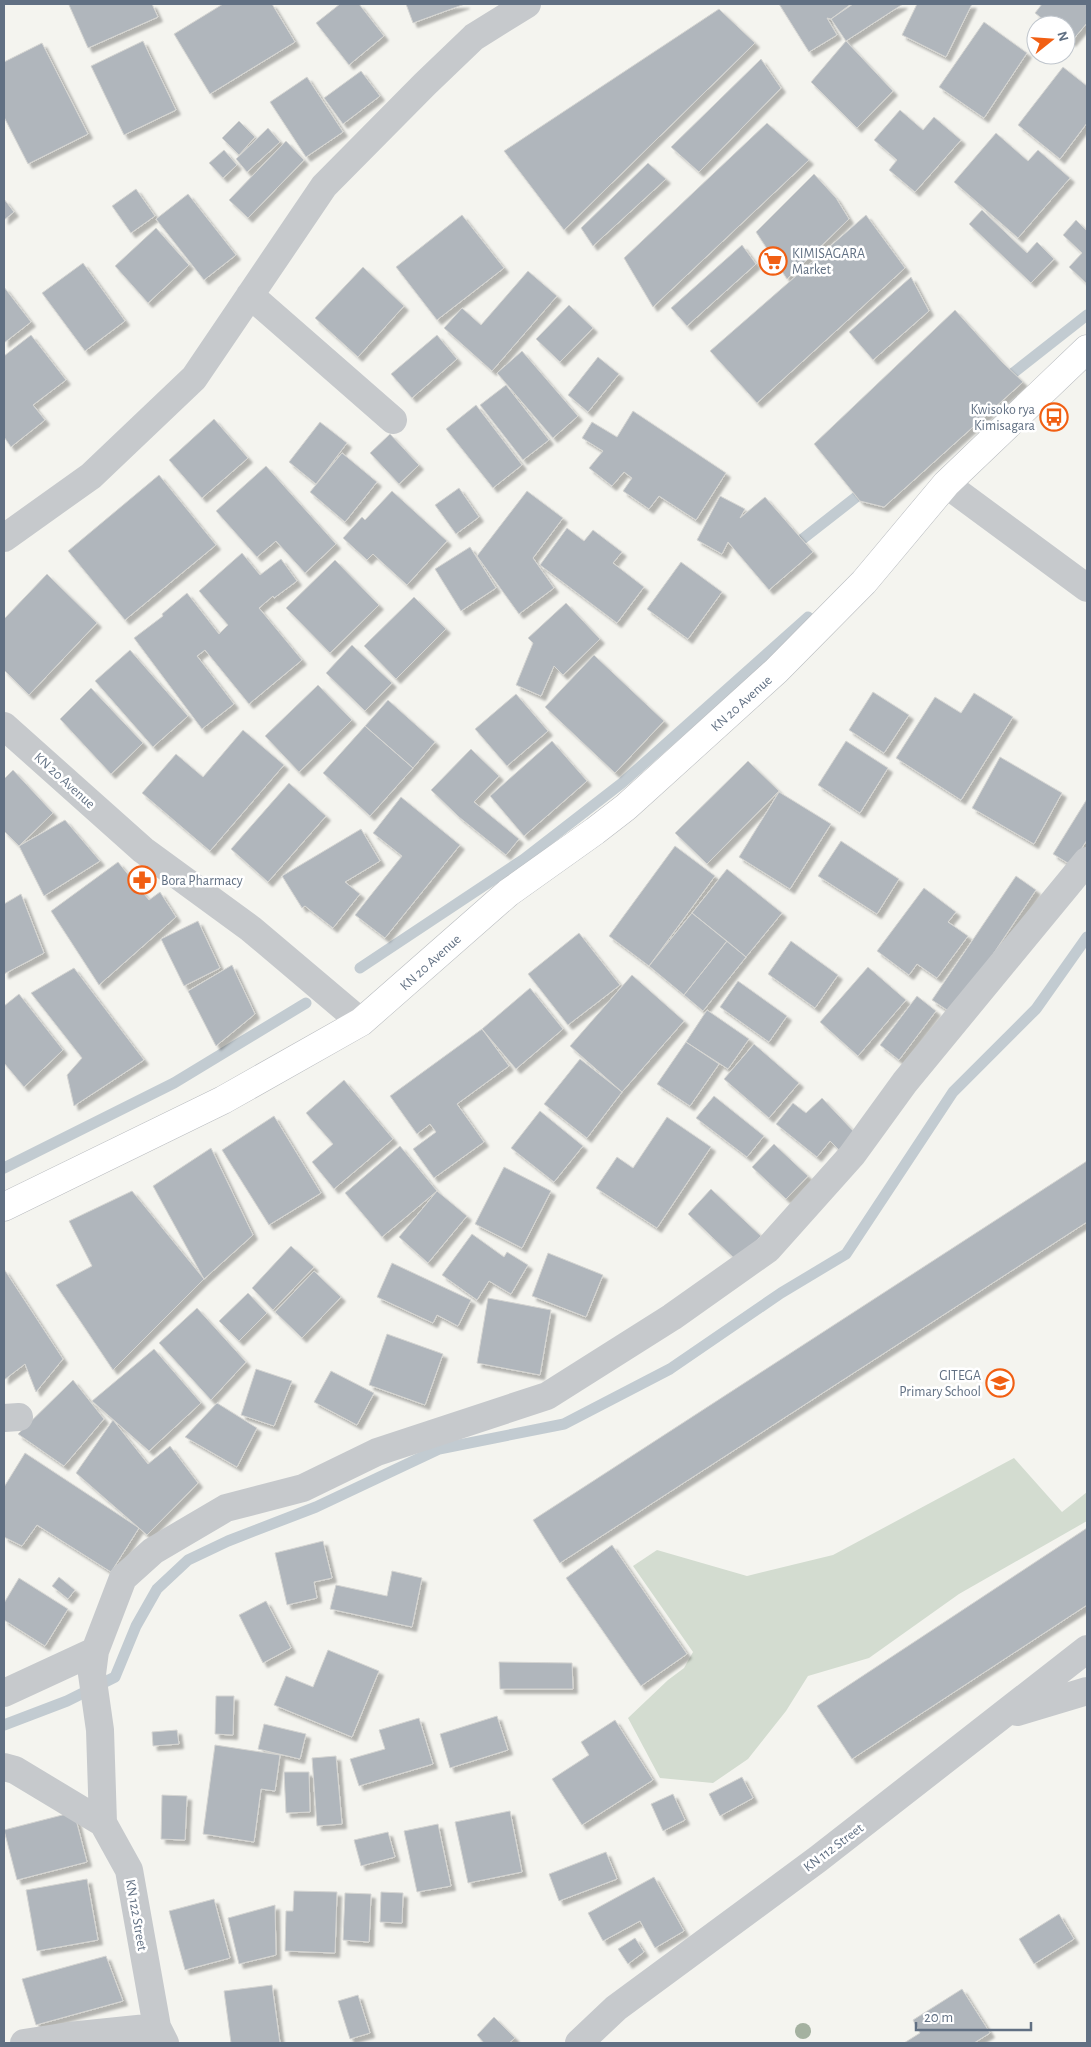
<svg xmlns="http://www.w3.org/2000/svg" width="1091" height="2047" viewBox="0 0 1091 2047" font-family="'Alegreya Sans',sans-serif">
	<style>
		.green { fill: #d3dcd0 }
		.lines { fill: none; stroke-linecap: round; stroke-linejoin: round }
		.stream { stroke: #c2cbd1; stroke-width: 11 }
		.building { fill: #b0b6bc; stroke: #d5d5d2; filter: url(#shadow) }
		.major-casing { stroke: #b8bbbf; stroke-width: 29 }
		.minor { stroke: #c6c9cc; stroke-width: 28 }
		.major { stroke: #fff; stroke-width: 28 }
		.tree { fill: #a4b1a0 }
		.labels { text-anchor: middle; stroke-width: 5; stroke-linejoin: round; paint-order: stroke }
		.poi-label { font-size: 14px; fill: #617083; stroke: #fff; text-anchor: start }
		.street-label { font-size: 14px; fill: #617083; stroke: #fff }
	</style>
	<defs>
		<filter id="shadow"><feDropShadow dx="4.5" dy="4.5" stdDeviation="1" flood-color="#0004"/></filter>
	</defs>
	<rect width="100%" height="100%" fill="#f4f4ef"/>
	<path class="green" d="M 1014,1458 L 1062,1512 L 1087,1492 L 1087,1521 L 959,1594 L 869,1658 L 808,1676 L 786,1711 L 748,1759 L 713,1783 L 660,1778 L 628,1718 L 668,1680 L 684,1668 L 693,1652 L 633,1566 L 657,1550 L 747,1576 L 833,1555 Z"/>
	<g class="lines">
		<path class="stream" d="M 1003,381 L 1087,315
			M 791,548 L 869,487
			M 360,968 L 524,859 L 622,783 L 808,617
			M 4,1168 L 174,1083 L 306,1003
			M 4,1725 L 67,1701 L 115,1677 L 136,1626 L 157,1589 L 188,1560 L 228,1541 L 316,1507 L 439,1449 L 564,1424 L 670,1369 L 781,1293 L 846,1254 L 953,1092 L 1036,1009 L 1087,937"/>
	</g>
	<path class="building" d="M 72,4 L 152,4 L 158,17 L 88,48 L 69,5 Z
		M 223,4 L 272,4 L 295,42 L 210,94 L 174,34 Z
		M 340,4 L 359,4 L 384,36 L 349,65 L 316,23 Z
		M 406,4 L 465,4 L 413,23 Z
		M 779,4 L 851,4 L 831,19 L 827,18 L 837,35 L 809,52 Z
		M 853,4 L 903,4 L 846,41 L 831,19 Z
		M 917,4 L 972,4 L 946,57 L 902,35 Z
		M 1042,4 L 1087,4 L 1087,23 L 1071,42 L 1066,38 L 1066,25 L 1050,25 L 1035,13 Z
		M 719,9 L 755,43 L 564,230 L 504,151 Z
		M 984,22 L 1027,53 L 984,118 L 939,87 Z
		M 143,41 L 176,110 L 124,135 L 91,66 Z
		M 846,41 L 893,91 L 857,128 L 811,82 Z
		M 42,43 L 88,134 L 28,164 L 4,117 L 4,62 Z
		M 761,59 L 781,88 L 699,172 L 671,147 Z
		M 1063,67 L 1087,86 L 1087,123 L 1060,159 L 1018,125 Z
		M 361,71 L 380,96 L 343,124 L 324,98 Z
		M 307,77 L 343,132 L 306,157 L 270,102 Z
		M 900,110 L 923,130 L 934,117 L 961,140 L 915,192 L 889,170 L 897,160 L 874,140 Z
		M 239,121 L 255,137 L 239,155 L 222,138 Z
		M 767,123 L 809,160 L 653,307 L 624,258 Z
		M 268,128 L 280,142 L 247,172 L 236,159 Z
		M 996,133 L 1028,161 L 1038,150 L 1070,178 L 1018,238 L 954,182 Z
		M 286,141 L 304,160 L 248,218 L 229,200 Z
		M 224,150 L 237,165 L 223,178 L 209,163 Z
		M 648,163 L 666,179 L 593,246 L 581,228 Z
		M 814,174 L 836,198 L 849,219 L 787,279 L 756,232 Z
		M 136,189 L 155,216 L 131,233 L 112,206 Z
		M 188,194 L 236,255 L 204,280 L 156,219 Z
		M 4,199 L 14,212 L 4,220 Z
		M 982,210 L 1027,253 L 1037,242 L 1054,259 L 1031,283 L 969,224 Z
		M 462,215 L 504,268 L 437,320 L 396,267 Z
		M 866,215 L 905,268 L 757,403 L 710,351 Z
		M 1076,220 L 1087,231 L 1087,284 L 1069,267 L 1082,253 L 1063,235 Z
		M 156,228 L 189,265 L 148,303 L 115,266 Z
		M 742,245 L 756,264 L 687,326 L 671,308 Z
		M 83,263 L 125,321 L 85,351 L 42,293 Z
		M 363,267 L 404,306 L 358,357 L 315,318 Z
		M 528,271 L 557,296 L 492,371 L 444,328 L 462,308 L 481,325 Z
		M 911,277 L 929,311 L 873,360 L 849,332 Z
		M 4,287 L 31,322 L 4,343 Z
		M 569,305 L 593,328 L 560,362 L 536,339 Z
		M 955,310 L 1003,363 L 1023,382 L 884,507 L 860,501 L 814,444 Z
		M 31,335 L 66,380 L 33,405 L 45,420 L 11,447 L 4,437 L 4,356 Z
		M 437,335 L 457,359 L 412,398 L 391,374 Z
		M 522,351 L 578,416 L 553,438 L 497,373 Z
		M 598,357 L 619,374 L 588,412 L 568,395 Z
		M 506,385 L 549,440 L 523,460 L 480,405 Z
		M 476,405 L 522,465 L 493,488 L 446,429 Z
		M 633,411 L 726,473 L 696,520 L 659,496 L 649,509 L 623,491 L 632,478 L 624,472 L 612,486 L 589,468 L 603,451 L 582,438 L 592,422 L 617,437 Z
		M 214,419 L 248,458 L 202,498 L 169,460 Z
		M 320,422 L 347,443 L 316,484 L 289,462 Z
		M 390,434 L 419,465 L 399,484 L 370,453 Z
		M 342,453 L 377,482 L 345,522 L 310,492 Z
		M 266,466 L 336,544 L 305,573 L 276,541 L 257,557 L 216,511 Z
		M 159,475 L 216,545 L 125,620 L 68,551 Z
		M 459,488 L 479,517 L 456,534 L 435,505 Z
		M 392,491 L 447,541 L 407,585 L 373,554 L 367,560 L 343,538 L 362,517 L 365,520 Z
		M 527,491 L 563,518 L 533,558 L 554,588 L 519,614 L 477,556 Z
		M 720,496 L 745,509 L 740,518 L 765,497 L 813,552 L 769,590 L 728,542 L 722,554 L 697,540 Z
		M 567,528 L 584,541 L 593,530 L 622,552 L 613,563 L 644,587 L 617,623 L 540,565 Z
		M 470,547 L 496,588 L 461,611 L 435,569 Z
		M 242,553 L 260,575 L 281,559 L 297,581 L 274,598 L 273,596 L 259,608 L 302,660 L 249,704 L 205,650 L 197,656 L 234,704 L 202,729 L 134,638 L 163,616 L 162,614 L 187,593 L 219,634 L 228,625 L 199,591 Z
		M 335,560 L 379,605 L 330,653 L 286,608 Z
		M 681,562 L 722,592 L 688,639 L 647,609 Z
		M 47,574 L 97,623 L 29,695 L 4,670 L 4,619 Z
		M 414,597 L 446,629 L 396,679 L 364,646 Z
		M 566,603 L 600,639 L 563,675 L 554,666 L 541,696 L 516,685 L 533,643 L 528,638 Z
		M 352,645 L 392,683 L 365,711 L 326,673 Z
		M 130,650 L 188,716 L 153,747 L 95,681 Z
		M 594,655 L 664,721 L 615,773 L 545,707 Z
		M 318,685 L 352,720 L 299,772 L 265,736 Z
		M 91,688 L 143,743 L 111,774 L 60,719 Z
		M 873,692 L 909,715 L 884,753 L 849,730 Z
		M 974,693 L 1013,717 L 961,800 L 896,758 L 935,697 L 961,713 Z
		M 516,694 L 548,731 L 507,766 L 475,729 Z
		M 388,700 L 435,742 L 413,768 L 365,726 Z
		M 365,726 L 413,768 L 370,816 L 323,773 Z
		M 243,730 L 284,765 L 210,851 L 142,793 L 176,754 L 203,777 Z
		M 552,741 L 587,781 L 524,836 L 490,796 Z
		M 846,741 L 888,768 L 860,813 L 818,785 Z
		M 471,749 L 499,776 L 474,802 L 519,839 L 506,855 L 459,817 L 431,790 Z
		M 1000,757 L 1062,793 L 1034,844 L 972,808 Z
		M 748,761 L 779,791 L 707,864 L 675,833 Z
		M 13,770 L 53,813 L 19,846 L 4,831 L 4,779 Z
		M 289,783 L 326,816 L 268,882 L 231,849 Z
		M 779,792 L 831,824 L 790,889 L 739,857 Z
		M 401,797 L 460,845 L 385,938 L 355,915 L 402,856 L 373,833 Z
		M 1087,799 L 1087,840 L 1071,865 L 1053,854 Z
		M 65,820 L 100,861 L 44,896 L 19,846 Z
		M 361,829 L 380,861 L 345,882 L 360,894 L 333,928 L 305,906 L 302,908 L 282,876 Z
		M 841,841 L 899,879 L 877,914 L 818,876 Z
		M 675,846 L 715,876 L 649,966 L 609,936 Z
		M 118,862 L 149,900 L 160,892 L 176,917 L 99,985 L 51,911 Z
		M 727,869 L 782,913 L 746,957 L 692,913 Z
		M 1016,876 L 1036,890 L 953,1014 L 932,1000 Z
		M 924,888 L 956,912 L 948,922 L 968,936 L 937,978 L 917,964 L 909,975 L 877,951 Z
		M 21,894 L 44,953 L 4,974 L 4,904 Z
		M 692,913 L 727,941 L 684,995 L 649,966 Z
		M 198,921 L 220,968 L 184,986 L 161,939 Z
		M 579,933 L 620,985 L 568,1025 L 528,974 Z
		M 727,941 L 746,957 L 703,1011 L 684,995 Z
		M 791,941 L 838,975 L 815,1008 L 768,974 Z
		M 232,965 L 255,1014 L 216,1046 L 188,991 Z
		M 868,967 L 906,1000 L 858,1056 L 820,1022 Z
		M 74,968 L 144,1060 L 74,1106 L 67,1075 L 82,1058 L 31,993 Z
		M 632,975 L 684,1021 L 622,1092 L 570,1046 Z
		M 738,981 L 787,1016 L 769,1042 L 720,1007 Z
		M 530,988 L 563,1029 L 516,1069 L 482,1029 Z
		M 19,994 L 63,1050 L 24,1087 L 4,1063 L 4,1006 Z
		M 917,996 L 936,1011 L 899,1060 L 880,1045 Z
		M 707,1010 L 749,1039 L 728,1069 L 686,1042 Z
		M 482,1029 L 509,1066 L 457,1104 L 484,1142 L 434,1178 L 413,1149 L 436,1132 L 430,1124 L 417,1134 L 390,1096 Z
		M 686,1042 L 719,1064 L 690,1106 L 657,1084 Z
		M 754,1044 L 799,1083 L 769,1118 L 724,1079 Z
		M 580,1059 L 622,1092 L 587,1138 L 544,1104 Z
		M 344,1080 L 393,1139 L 334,1189 L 312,1162 L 333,1144 L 306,1113 Z
		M 714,1096 L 764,1136 L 747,1157 L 696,1118 Z
		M 822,1098 L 858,1136 L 841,1152 L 830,1141 L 817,1157 L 776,1124 L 793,1103 L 806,1113 Z
		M 540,1111 L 583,1146 L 554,1182 L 511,1148 Z
		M 274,1116 L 321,1193 L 269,1225 L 222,1150 Z
		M 667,1117 L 711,1147 L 657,1228 L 596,1188 L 617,1157 L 633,1168 Z
		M 774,1144 L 808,1176 L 786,1199 L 752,1167 Z
		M 400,1146 L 437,1191 L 382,1237 L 345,1193 Z
		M 211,1148 L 253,1235 L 204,1279 L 153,1186 Z
		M 1087,1161 L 1087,1222 L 560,1563 L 533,1520 Z
		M 504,1167 L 551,1191 L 522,1248 L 475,1224 Z
		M 711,1189 L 761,1236 L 737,1261 L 688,1214 Z
		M 132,1191 L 204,1279 L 113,1370 L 56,1285 L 92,1266 L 69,1221 Z
		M 437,1191 L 467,1216 L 428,1263 L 399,1237 Z
		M 472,1234 L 504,1257 L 507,1252 L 528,1265 L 511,1294 L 489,1281 L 477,1300 L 442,1275 Z
		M 291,1246 L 314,1267 L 273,1310 L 252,1288 Z
		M 548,1253 L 603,1275 L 586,1317 L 532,1296 Z
		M 392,1263 L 471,1300 L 458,1326 L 437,1315 L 433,1323 L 377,1297 Z
		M 4,1269 L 63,1359 L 36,1392 L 25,1364 L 4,1380 Z
		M 314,1271 L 341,1297 L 302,1338 L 275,1312 Z
		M 248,1293 L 267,1313 L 239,1341 L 219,1321 Z
		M 488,1298 L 551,1310 L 540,1375 L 477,1363 Z
		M 197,1308 L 246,1362 L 211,1400 L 159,1343 Z
		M 387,1334 L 443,1354 L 425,1405 L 369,1385 Z
		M 154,1349 L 201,1403 L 149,1451 L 92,1401 Z
		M 256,1369 L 292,1381 L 274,1426 L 241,1415 Z
		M 331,1371 L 374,1393 L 357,1425 L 314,1402 Z
		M 73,1380 L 104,1419 L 64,1466 L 18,1434 Z
		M 217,1403 L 257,1428 L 237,1467 L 185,1437 Z
		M 113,1420 L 148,1464 L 170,1446 L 198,1483 L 147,1535 L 76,1473 Z
		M 25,1453 L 139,1528 L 111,1572 L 37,1525 L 22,1546 L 4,1537 L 4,1487 Z
		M 1087,1528 L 1087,1605 L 852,1759 L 817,1706 Z
		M 323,1541 L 332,1578 L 314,1582 L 317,1598 L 287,1605 L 275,1553 Z
		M 612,1545 L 687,1654 L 641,1686 L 566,1578 Z
		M 392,1571 L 422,1578 L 412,1627 L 330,1609 L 336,1585 L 387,1596 Z
		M 59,1577 L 75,1590 L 68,1599 L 52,1586 Z
		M 19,1578 L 68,1609 L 45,1646 L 4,1620 L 4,1603 Z
		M 266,1601 L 291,1648 L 263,1663 L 239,1615 Z
		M 328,1650 L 379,1671 L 352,1737 L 274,1705 L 286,1676 L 313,1687 Z
		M 499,1662 L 572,1663 L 573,1689 L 500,1689 Z
		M 216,1696 L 234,1696 L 233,1735 L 215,1734 Z
		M 497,1716 L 508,1750 L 450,1768 L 440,1734 Z
		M 419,1718 L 433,1764 L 359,1786 L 350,1759 L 385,1749 L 379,1730 Z
		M 615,1720 L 653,1780 L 582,1825 L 552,1779 L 589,1755 L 581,1742 Z
		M 264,1724 L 306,1734 L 300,1759 L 258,1749 Z
		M 177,1730 L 179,1744 L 153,1746 L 152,1732 Z
		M 215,1745 L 280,1755 L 275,1791 L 261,1789 L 254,1842 L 203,1834 Z
		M 336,1756 L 342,1824 L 317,1826 L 312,1758 Z
		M 284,1772 L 309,1772 L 310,1812 L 286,1813 Z
		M 742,1777 L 753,1798 L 720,1816 L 709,1794 Z
		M 673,1794 L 685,1820 L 663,1831 L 651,1804 Z
		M 162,1795 L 187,1796 L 185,1840 L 161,1839 Z
		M 510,1811 L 522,1872 L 468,1883 L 455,1822 Z
		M 74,1812 L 87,1862 L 17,1880 L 4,1830 Z
		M 438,1824 L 451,1886 L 417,1892 L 404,1831 Z
		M 388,1832 L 395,1857 L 361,1866 L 354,1840 Z
		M 606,1852 L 617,1879 L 559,1901 L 549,1874 Z
		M 654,1877 L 684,1931 L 655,1948 L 640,1921 L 603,1941 L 588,1913 Z
		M 87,1879 L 98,1940 L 37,1951 L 26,1890 Z
		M 294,1891 L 337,1892 L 335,1953 L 285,1951 L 286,1911 L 293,1911 Z
		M 381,1892 L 403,1893 L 402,1923 L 380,1922 Z
		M 345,1893 L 371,1894 L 369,1942 L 343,1940 Z
		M 214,1899 L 230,1958 L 185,1970 L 169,1911 Z
		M 275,1905 L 276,1955 L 239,1964 L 228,1918 Z
		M 1059,1914 L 1074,1939 L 1034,1964 L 1019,1939 Z
		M 635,1938 L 644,1952 L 628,1964 L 618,1949 Z
		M 106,1956 L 123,2001 L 36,2025 L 22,1979 Z
		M 272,1985 L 280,2043 L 231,2043 L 224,1991 Z
		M 962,1989 L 990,2033 L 974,2043 L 904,2043 L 920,2033 L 913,2020 Z
		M 358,1995 L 370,2033 L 350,2039 L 338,2001 Z
		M 494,2017 L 515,2038 L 509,2043 L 484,2043 L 477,2035 Z"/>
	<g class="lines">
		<g class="major-casing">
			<path id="major" d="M 4,1207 L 223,1100 L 361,1022 L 508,893 L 595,831 L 626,807 L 776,671 L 864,582 L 946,484 L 1087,349"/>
		</g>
		<path class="minor" d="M 250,295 L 393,420
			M 946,484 L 1087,588
			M 4,538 L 91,476 L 194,378 L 324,186 L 425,84 L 474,37 L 527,4
			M 4,726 L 143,850 L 251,929 L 361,1022
			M 4,1418 L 19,1417
			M 4,1693 L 95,1651
			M 1017,1712 L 1087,1691
			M 4,1767 L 15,1770 L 103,1823
			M 24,2043 L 69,2036 L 157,2027
			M 165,2043 L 157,2027 L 129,1870 L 103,1823 L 100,1730 L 92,1674 L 95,1651 L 123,1578 L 153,1551 L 226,1508 L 303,1488 L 377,1452 L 547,1396 L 672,1317 L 768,1249 L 852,1155 L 905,1082 L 1087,861
			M 579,2043 L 616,2008 L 818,1859 L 1087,1649"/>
		<use href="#major" class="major"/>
	</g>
	<circle class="tree" cx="803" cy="2031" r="8"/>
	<defs>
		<g id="supermarket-ring" transform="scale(1.4375)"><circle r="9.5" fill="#fff" stroke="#f15f13" stroke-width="1.5"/><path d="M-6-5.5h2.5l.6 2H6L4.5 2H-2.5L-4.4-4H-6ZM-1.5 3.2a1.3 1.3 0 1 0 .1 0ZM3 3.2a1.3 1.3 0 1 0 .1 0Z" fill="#f15f13"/></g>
		<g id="bus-ring" transform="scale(1.4375)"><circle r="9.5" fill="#fff" stroke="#f15f13" stroke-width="1.5"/><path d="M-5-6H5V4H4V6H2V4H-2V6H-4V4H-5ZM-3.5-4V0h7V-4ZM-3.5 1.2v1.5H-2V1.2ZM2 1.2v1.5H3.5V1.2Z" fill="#f15f13"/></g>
		<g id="pharmacy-ring" transform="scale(1.4375)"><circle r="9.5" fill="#fff" stroke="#f15f13" stroke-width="1.5"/><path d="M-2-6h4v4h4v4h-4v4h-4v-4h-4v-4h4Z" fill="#f15f13"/></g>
		<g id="school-ring" transform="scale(1.4375)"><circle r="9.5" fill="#fff" stroke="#f15f13" stroke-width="1.5"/><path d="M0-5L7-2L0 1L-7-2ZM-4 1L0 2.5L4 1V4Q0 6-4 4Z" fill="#f15f13"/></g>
	</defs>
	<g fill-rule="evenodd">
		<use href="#supermarket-ring" x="773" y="261"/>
		<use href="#bus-ring" x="1054" y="417"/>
		<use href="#pharmacy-ring" x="142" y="880"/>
		<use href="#school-ring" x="1000" y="1383"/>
	</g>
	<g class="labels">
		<g class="poi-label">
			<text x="792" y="258">KIMISAGARA<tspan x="792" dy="16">Market</tspan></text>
			<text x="1035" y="414" text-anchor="end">Kwisoko rya<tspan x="1035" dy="16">Kimisagara</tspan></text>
			<text x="161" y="885">Bora Pharmacy</text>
			<text x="981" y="1380" text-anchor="end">GITEGA<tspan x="981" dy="16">Primary School</tspan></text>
		</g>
		<g class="street-label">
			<text transform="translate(741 703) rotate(-42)" y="5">KN 20 Avenue</text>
			<text transform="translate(65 780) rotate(42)" y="5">KN 20 Avenue</text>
			<text transform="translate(430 962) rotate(-42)" y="5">KN 20 Avenue</text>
			<text transform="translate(833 1847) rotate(-37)" y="5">KN 112 Street</text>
			<text transform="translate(137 1915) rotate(80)" y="5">KN 122 Street</text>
		</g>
	</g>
	<rect width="1091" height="2047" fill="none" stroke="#617083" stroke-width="10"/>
	<g transform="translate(1051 40) rotate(73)"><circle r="24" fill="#ffffff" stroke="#c0c6cd"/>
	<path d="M0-4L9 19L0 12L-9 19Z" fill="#f15f13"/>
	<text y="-8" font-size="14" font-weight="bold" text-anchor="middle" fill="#617083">N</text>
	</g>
	<path d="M916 2022v8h115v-8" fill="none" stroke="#617083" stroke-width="2.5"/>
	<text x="924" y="2022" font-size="15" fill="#617083" stroke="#ffffff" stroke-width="4" paint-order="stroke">20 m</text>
</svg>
